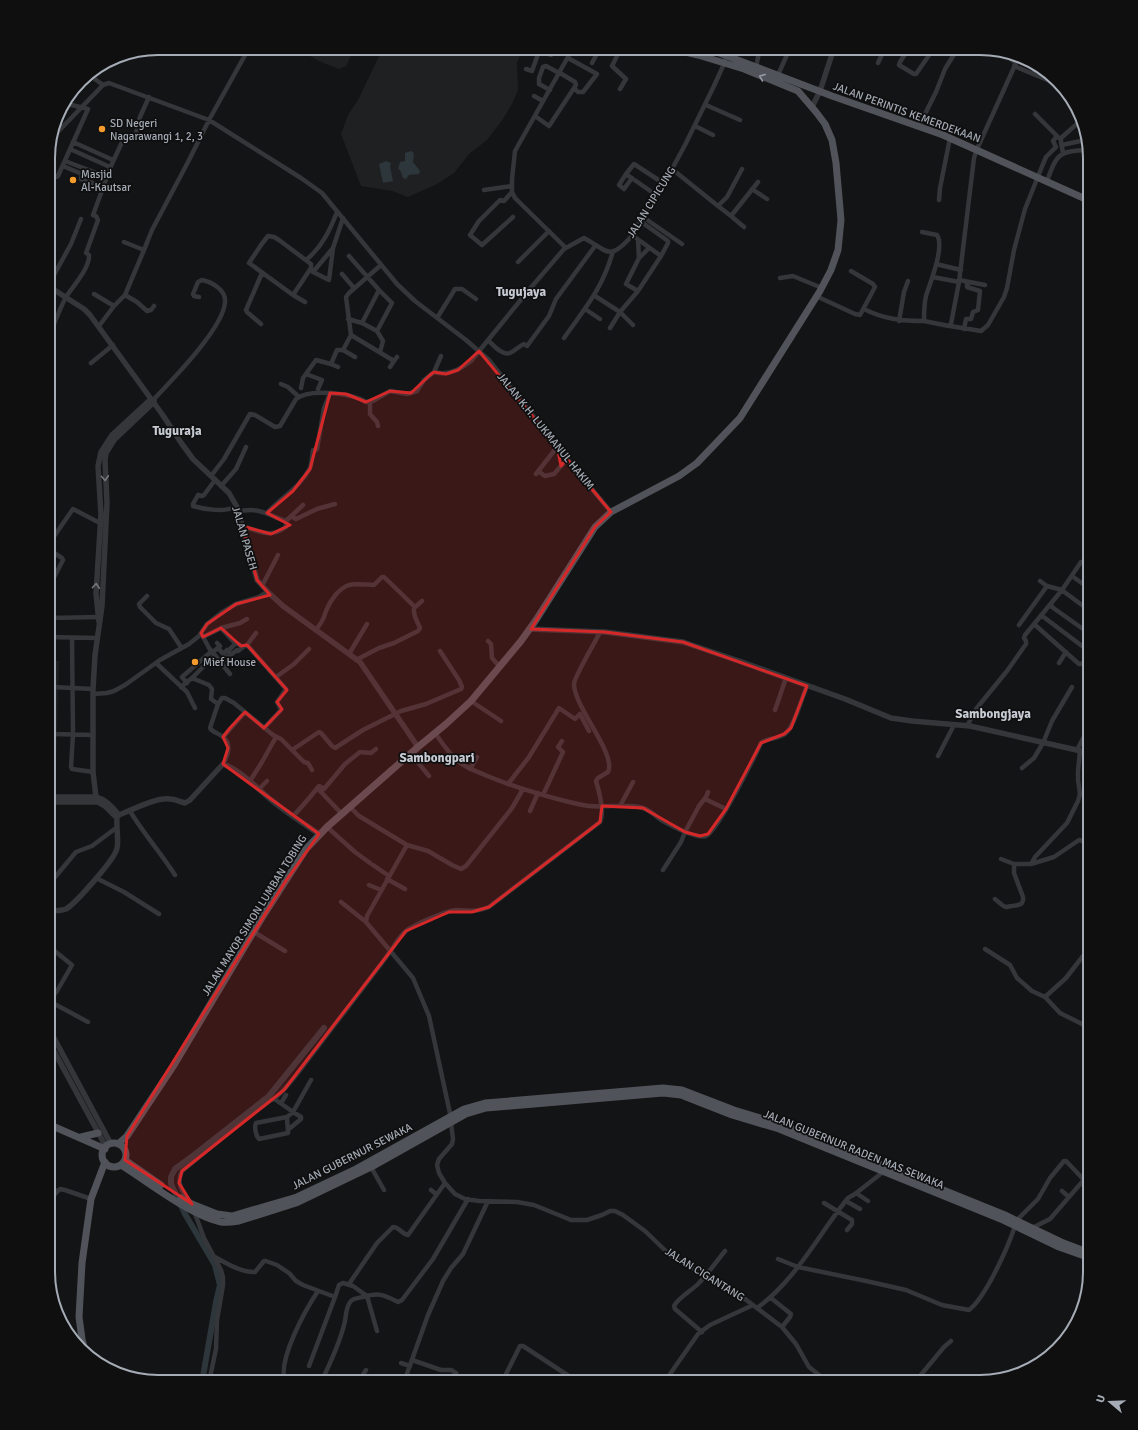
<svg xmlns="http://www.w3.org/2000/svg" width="1138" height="1430" viewBox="0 0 1138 1430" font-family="Signika,sans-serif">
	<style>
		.built { fill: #1f2022 }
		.water { fill: #2c363b }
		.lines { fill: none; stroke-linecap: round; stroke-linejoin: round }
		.river { stroke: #2c363b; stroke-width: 6 }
		.minor { stroke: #34363a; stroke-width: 4.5 }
		.tertiary { stroke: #34363a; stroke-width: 5.5 }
		.primary { stroke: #505359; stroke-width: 7 }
		.oneway { stroke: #949aa3 }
		.oneway2 { stroke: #72777e }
		.marked { fill: #d62828; fill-opacity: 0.2; stroke: #d62828; stroke-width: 3; stroke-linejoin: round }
		.poi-dot { fill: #f49b2d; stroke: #0f0f10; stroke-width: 1.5 }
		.labels { text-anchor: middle; stroke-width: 3.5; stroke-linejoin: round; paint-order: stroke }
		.street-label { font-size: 11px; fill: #a5acb6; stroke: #0f0f10 }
		.poi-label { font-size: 11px; fill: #a5acb6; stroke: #0f0f10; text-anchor: start }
		.quarter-label { font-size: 13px; font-weight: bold; fill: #c6cad2; stroke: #0f0f10 }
		.rim { fill: none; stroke: #a5acb6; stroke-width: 2 }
	</style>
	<rect width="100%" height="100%" fill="#131415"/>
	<path class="built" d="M 296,48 L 353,48 L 354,49 L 346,66 L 339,69 L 319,61 Z
		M 383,48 L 523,48 L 517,63 L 518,90 L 512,104 L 503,119 L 487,140 L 469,154 L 454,173 L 437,184 L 408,197 L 392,191 L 361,186 L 341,134 L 348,115 L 358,100 Z
		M 48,660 L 59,661 L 56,769 L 48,769 Z"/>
	<path class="water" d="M 411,151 L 414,153 L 413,162 L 420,171 L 419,174 L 409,175 L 406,179 L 403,178 L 400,170 L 398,169 L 400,162 L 405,161 L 405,153 Z
		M 386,161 L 391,163 L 390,166 L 393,181 L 383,183 L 379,164 Z"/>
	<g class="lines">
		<path class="river" d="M 202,1382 L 216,1302 L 220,1285 L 215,1265 L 185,1214 L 171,1184 L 171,1177 L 175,1169 L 190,1158 L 269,1096 L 324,1028"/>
		<path class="minor" d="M 909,48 L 900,62 L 899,65 L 914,74 L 916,74 L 934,48
			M 539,50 L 551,55 L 553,52 L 550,48
			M 996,51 L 999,54 L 1006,55 L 1016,63
			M 122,55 L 124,57
			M 568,58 L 597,74 L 583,92 L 578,92 L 574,88
			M 592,63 L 600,48
			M 878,63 L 885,48
			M 1014,66 L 1057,84
			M 756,67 L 760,48
			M 526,69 L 532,71 L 537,57 L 539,48
			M 89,73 L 92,77 L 103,85
			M 1033,74 L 1039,67
			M 778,75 L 790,48
			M 620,89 L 626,79 L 612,66 L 621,48
			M 550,90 L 539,84 L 539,78 L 543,67 L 546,66 L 559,73
			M 534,96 L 543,101
			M 706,105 L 740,120
			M 1035,114 L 1059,138
			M 535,116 L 549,126 L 576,85 L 575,82 L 560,73
			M 695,126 L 713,135
			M 919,126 L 936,92 L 945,69 L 958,48
			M 51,139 L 103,85 L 109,83 L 209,120 L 301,178 L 322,193 L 397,284 L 415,301 L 466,340 L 489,360 L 567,459 L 611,512
			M 73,142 L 113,160
			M 1062,145 L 1085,140
			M 70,149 L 110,167
			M 1063,153 L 1061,142 L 1061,138 L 1079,122
			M 65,161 L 107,177
			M 63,166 L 82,174 L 81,179 L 104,187
			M 672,169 L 718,206 L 727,197 L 742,169
			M 48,174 L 57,177 L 58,176 L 88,109 L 64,103
			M 626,174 L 619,185 L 624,189 L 632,178
			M 1047,181 C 1057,154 1058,151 1088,150
			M 752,189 L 767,199
			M 484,190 L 512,186
			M 512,192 L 504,201 L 500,200 L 479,221 L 470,235 L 482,245 L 513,217
			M 656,195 L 626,174 L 634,164 L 663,183
			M 939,200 L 940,188 L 950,138
			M 718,206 L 731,216 L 758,182
			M 731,216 L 744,227
			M 643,217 L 682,244
			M 640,221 L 668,241 L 668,243 L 661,256
			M 922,232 L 937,235 C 945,247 930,283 926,296 C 924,304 924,313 924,321 L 949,326 L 951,324 L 959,282 L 974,158 L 977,149 L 1016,63 L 1020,58
			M 632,235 L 661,256 L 638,291 L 626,284 L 639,258 L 638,240
			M 124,242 L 144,250
			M 333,248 L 329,280 L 313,272 L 333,248 L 343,218
			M 566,248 L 515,198 L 512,192 L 512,179 L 515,151 L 573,48
			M 639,258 L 649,248
			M 306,260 C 322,247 330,230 337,212
			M 518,262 L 549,231
			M 936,264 L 961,270
			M 342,274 L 354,288
			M 933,277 L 959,282
			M 780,278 L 793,276 L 822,288
			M 959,280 L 985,285
			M 48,286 L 71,244 L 81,219
			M 94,294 L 114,306
			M 125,295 L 137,302 L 147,311 L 151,310 L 154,306
			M 293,295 L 249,263 L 261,245 L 268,236 L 274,237 L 279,240 L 311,264 L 311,268 L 293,295 L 305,302
			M 595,296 L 620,312 L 638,291
			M 816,296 L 855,314 L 860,315 L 875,287 L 873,284 L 851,271
			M 585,309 L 600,319
			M 864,309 C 883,319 902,321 924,321
			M 437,318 L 455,289 L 462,289 L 476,299
			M 348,319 L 362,323 L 377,331 L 392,303 L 379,290 L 349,256
			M 899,321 L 904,292 L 908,281
			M 362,323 L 379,290
			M 54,324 C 58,315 61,306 66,297 C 73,286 90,268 89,255 L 86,253 L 98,220 L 96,216 L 93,215 L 111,166 L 123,140 L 135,137 L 140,117 L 149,97
			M 261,324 L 247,312 L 246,310 L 262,273
			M 99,326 L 114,306 L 125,295 L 144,250 L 152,230 L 188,162 L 209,120 L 249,48
			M 950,326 L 981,331 L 988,325 L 1004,297 L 1007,288 L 1014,250 L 1025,209 L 1043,164 L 1046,157 L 1056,147 L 1053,141 L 1057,136
			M 610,328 L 620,312 L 633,325
			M 964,329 L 966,319 L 971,319 L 973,312 L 978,310 L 980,291 L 967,287 L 967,282
			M 377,331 L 383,341 L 380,352
			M 351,335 L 394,361 L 397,357
			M 564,338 C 585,308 603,288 613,251
			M 488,340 C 492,344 502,356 510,353 C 515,351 519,346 524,344 L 527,346 L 549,316 L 556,299 L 595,246
			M 355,357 L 343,350 L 351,335 L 346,297 L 349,293 L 381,265
			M 91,363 L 113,345
			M 331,364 L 338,367
			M 390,367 L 394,361
			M 434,372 L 441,356
			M 306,374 L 322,380 L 318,389
			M 281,384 L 288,387 L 299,397
			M 301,388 L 303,378 L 316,360 L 331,364 L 337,350 L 343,350
			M 370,401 L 370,414 L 377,422 L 378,426
			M 154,402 L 155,398 C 173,379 224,327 225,302 C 226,290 212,282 202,280 L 198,282 L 193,294 L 194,296 L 199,297
			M 538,471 L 545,476 L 554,474 L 567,459
			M 536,474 L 557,447
			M 211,476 L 224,459 L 250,414 L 255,415 L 275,427 L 280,426 L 296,399 C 309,388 352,393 366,402 L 373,401 L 390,391 L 407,394 L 417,391 L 424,380 L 434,372 C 448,376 460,370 471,361 L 528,291 L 564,249 L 584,238 C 607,250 608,262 630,238 L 672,169 L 685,145 L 713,88 L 724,64 L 726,55
			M 215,480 L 204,495 L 202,496 L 198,495 L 193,504 L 193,506 C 206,510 224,512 237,507
			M 221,486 L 236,469 L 246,447
			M 238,512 C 258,506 267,515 286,521 L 303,505
			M 267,513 C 281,497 300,488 310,468 C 312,463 312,455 313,450 L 316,450 L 317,449 L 324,408 L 330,393
			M 291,516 L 296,519 L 317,509 L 335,504
			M 242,526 C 260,531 269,539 286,527 L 286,521
			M 48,528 L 56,533
			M 48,545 L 73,509 L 100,523
			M 1072,576 L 1090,589
			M 262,586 L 278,555
			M 48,589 L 63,560 L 62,558 L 48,549
			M 147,596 L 139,604 L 140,607 L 156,623 L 169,629 L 181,647
			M 48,599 L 53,605 L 52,637
			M 1051,604 L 1052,607 L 1090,634
			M 1090,611 L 1063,591 L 1062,590 L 1081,562 L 1084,562 L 1090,566
			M 1041,615 L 1090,652
			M 48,618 L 100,617
			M 1034,624 L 1079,664 L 1082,664 L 1090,655
			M 1019,625 L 1047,586
			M 221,628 L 233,641 L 243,647 L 247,645 L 256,633
			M 315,630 C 321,625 324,618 326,611 C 330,601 338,589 349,585 C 355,583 367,585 374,585 L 382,577 L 384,577 L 415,607
			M 201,633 L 209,648 L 230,674
			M 48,637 L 98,638
			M 203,637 L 221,628 L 240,623 L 247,619
			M 72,638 L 73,734 L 71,767 L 72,769 L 93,772
			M 488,641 L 491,644 L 492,658 L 500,667
			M 247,645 L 286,689 L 277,702 L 281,710 L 264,728
			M 218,648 L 227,658 L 221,663
			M 228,651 L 236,643
			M 213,652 L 220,646 L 217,643
			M 223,654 L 227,650 L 231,655
			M 349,654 L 367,624
			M 227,658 L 237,650 L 238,651 L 243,647
			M 356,660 L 379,648 L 394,643 L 418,631 L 420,628 C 417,620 413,617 414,608 L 422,601
			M 156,663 L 187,692 L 195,708
			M 1059,663 L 1066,652
			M 276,677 L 294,664 L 309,649
			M 192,678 L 215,655
			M 187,683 L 182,677 L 212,651
			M 52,687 L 93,689
			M 181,687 L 192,678 L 209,685 L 212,689 L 211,699 L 218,704
			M 93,694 L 107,693 L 114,691 L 125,685 L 160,660 L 189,644 L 199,636 L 207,624 L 221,613 L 236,604 L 259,597 L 267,592
			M 471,701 L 501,721
			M 775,710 L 786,678
			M 967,726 L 976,709 L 1007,671 L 1026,644 L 1026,641 L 1024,638 L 1025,635 L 1062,590 L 1047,586 L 1040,581
			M 435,733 C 442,743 449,754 458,761 C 466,768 476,771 485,775 C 511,786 538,794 565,801 C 573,803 581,805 589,806 C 606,808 628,803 643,808 C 650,810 655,816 661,820 C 670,825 696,839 706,836 C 718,831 754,758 761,743 C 768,737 777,740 785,734 C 794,728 802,697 807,686
			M 52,734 L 93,735
			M 223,737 L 245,712
			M 292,750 L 319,732 L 321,733 L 332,746 L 335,748 L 363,730 L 401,711 L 426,704 L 461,689 L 462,687 L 459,680 L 440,651
			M 1077,750 L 1090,725
			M 411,754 L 429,776
			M 938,756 L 954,725
			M 223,764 C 228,756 232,744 223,737 C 219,733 213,733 210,728 L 218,704 L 222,698 L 225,698 L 234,703 L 273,735 L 281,739 L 304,762 L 308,763 L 312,770
			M 1022,768 L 1034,758 L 1043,743 L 1052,721 L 1072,687
			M 470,769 L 477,757
			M 250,781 L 262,762 L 276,737
			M 508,784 L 529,757 L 559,708 L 575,719 L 580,714 L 589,731
			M 259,789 L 267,781
			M 543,795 L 563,752 L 558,747 L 562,741
			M 705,799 L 726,809
			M 620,806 L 633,782
			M 350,807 L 359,816 L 407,845 L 428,851 L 452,865 L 461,869 L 466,866 L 512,808 L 523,789
			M 130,811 C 143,833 161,853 175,875
			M 530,811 L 538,793
			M 342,814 L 320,791 L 324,789 L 345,764 L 360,752 L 371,753 L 376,749
			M 293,816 C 303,806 311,796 319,786 L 323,788
			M 327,827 L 355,852 L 370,863
			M 407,845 L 367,916 L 366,922 L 413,978 L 429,1016 L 451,1118
			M 1001,859 L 1014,864 L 1031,864 L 1035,857 L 1067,823 L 1078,801 L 1080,794 L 1078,780 L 1078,771 L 1080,751
			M 1031,864 L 1054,857 L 1079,840 L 1083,841 L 1090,848
			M 373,865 L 389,876
			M 663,870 L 681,842 L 685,832 L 699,806 L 706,797 L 708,792
			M 96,878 L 124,892 L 159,914
			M 387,879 L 405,889
			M 48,884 L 51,882 L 76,852 L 92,846 L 116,828
			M 369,885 L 381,890
			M 995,899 C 998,901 1002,906 1006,907 C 1008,907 1010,906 1012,906 C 1019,905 1024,905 1023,897 L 1014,873 L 1014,864
			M 341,902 L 366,922
			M 254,932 L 285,951
			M 985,949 L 1010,965 L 1017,978 L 1032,991 L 1045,997 L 1060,1013 L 1090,1028
			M 1045,997 L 1066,978 L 1090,947
			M 49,1001 L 88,1022
			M 48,1002 L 57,991 L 72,965 L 51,948
			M 274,1099 C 291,1085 303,1065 317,1048 C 337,1021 358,995 378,968 C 383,962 387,956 391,950 C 396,944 399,936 406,931 C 414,924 446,911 456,910 C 470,910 475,913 489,907 L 600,822 C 605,813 599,791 596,781 L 598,778 L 608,772 C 617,754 574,707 574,684 C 574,677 596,641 600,632
			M 281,1103 L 286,1095
			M 287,1117 L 256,1123 C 254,1127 256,1136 259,1139 L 288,1133 L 287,1117 L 293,1112 L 301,1117 L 301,1119 L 289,1129
			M 451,1123 L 453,1139 L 452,1144 L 439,1159 L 437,1165 L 439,1173 L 445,1183 L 455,1194 L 465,1199 L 479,1201 L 517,1202 L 534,1205 L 571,1220 L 587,1220 L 602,1215 L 610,1211 L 615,1211 L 623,1215 L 645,1231 L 671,1256 L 719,1283 L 745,1299 L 782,1327 L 796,1344 L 809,1367 L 828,1382
			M 371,1167 L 384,1190
			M 48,1188 L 57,1191
			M 431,1190 L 436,1194
			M 1062,1191 L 1069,1197
			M 856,1193 L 868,1201
			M 189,1201 C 182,1192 176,1182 182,1171 L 244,1120 L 271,1100 L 274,1099 L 276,1100 L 293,1112 L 311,1080
			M 846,1201 L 860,1209
			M 824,1203 L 852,1220 L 852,1224 L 847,1230
			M 48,1206 L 53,1196 L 60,1189 L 65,1190 L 91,1199
			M 194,1211 L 204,1238 L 221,1270 L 223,1277 L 223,1285 L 217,1320 L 216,1349 L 209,1382
			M 1016,1221 L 1038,1199 L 1050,1178 L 1064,1161 L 1066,1161 L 1085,1181 L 1090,1174
			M 1032,1228 L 1050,1219 L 1082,1182 L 1085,1181 L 1090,1185
			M 215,1257 C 226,1263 242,1273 255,1272 L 264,1261 L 266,1261 L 277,1265 L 289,1273 L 296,1281 L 303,1285 L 335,1297 L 309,1366
			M 778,1259 L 798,1267 L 866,1281 L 906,1290 L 942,1305 L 969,1310 C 986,1297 1008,1247 1015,1226
			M 349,1284 L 377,1243 L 393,1227 C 399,1227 402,1234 408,1235 L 445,1183
			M 335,1297 L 339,1285 L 343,1283 L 353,1286 L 367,1296 L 377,1331
			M 771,1298 L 791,1314 L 790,1317 L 782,1327
			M 757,1308 C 796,1280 818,1235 848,1198 L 855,1194 L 883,1172
			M 702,1332 L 675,1309 L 674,1306 C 678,1298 691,1291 698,1284 C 708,1274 716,1262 725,1251
			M 412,1360 L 441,1370 L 451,1370 L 456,1373 L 461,1382
			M 401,1363 L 410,1366
			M 285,1382 C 277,1360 306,1309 318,1291
			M 321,1382 C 331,1362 340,1343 345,1321 C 346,1315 346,1306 351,1301 C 354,1298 359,1298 363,1297 C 379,1292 384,1295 398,1302 L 402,1300 L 433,1259 L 468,1199
			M 358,1382 L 366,1370
			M 404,1382 L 428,1315 L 443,1281 L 451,1268 L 463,1254 L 488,1201
			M 502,1382 L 520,1346 L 523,1346 L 578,1382
			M 592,1382 L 600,1379 L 629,1382
			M 668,1382 L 667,1378 L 670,1374 L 698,1334 L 710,1325 L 753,1305
			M 915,1382 L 944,1347 L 951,1341"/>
		<path class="tertiary" d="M 812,107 L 820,91 L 834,48
			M 48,286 L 84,309 L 90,315 L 162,414 L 182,444 L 193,459 L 229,493 L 237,507 L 257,580 L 269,593 L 283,606 L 360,662 L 418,747
			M 99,622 L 96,594 L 101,514 L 98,466 L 101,452 L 112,435 L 151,399
			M 529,629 L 605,632 L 683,642 L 739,661 L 845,699 L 891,718 L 912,721 L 970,726 L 1090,753
			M 48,797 L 96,797 C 107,800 112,807 119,815
			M 96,797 L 93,772 L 93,689 L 95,655 L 102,606 L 107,503 L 105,461 L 106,453 L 114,440 L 154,402
			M 48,802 L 98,802 L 105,806 L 115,816
			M 48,825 L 48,806
			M 48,865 L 52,845 L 53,800
			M 48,911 C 53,911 61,911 66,909 C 75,904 116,858 117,848 C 119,842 116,826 117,817 L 119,815 C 132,810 156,797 170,799 C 175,799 180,802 185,803 L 190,800 L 223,764 C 243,771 258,790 275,803 C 289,814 304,824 319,834
			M 48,1025 L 54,1038 L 111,1144
			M 48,1040 L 106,1147"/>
		<path class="primary" d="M 706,48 L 832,96 L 943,135 L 1090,201
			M 48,1124 L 105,1149
			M 81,1137 L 98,1133
			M102 1155a12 12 0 1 1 24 0a12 12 0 1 1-24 0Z
			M 118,1144 L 127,1136 L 174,1065 L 263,916 L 306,849 L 327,827 L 418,747 L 446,724 L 471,701 L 521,641 L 536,620 L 595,527 L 611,512 L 679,476 L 697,463 L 740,418 L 820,291 L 831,270 L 838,250 L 841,220 L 836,163 L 832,140 L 825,124 L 816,112 L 798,91 L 744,69 L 698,55 L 669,48
			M 125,1160 L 161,1185
			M 121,1165 C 147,1181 191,1216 221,1222 C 227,1223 233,1222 239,1221 L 296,1203 L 375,1165 L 466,1114 L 486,1108 L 663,1093 L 681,1095 L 732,1115 L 779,1129 L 1003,1220 L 1059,1247 L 1090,1258
			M 181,1198 L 192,1204 L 217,1214 L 232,1216 L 297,1197 L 354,1170 L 464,1109 L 485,1103 L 663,1088 L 682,1090 L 734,1110 L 780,1124 L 1005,1215 L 1061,1242 L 1090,1253
			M 85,1351 L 82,1339 L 79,1317 L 82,1263 L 91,1199 L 105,1162"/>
	</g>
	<defs><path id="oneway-chevron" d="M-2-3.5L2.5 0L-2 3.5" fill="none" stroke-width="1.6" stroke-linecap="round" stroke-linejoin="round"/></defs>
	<use class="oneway" href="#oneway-chevron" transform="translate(762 77) rotate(-158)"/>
	<g class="oneway2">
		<use href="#oneway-chevron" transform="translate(105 478) rotate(86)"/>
		<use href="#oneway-chevron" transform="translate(96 586) rotate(-86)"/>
	</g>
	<path class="marked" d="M 479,351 L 557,446 L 561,466 L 567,459 L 611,512 L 595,527 L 531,629 L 605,632 L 683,642 L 807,686 L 791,728 L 784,734 L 761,743 L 726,809 L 708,834 L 700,836 L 685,832 L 643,808 L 602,806 L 600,822 L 489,907 L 472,912 L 449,912 L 406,931 L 284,1090 L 182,1171 L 179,1183 L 192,1204 L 125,1160 L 127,1136 L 285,882 L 319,834 L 223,764 L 228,748 L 223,737 L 230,728 L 245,712 L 264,728 L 282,709 L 277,702 L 287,690 L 247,645 L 241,646 L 221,628 L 203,637 L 201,633 L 207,624 L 236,604 L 270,595 L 257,580 L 242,526 L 271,534 L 290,525 L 267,513 L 293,491 L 310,469 L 330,393 L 346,394 L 366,402 L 390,391 L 411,393 L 430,375 L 434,372 L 446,374 L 458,370 Z"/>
	<g class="poi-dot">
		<circle cx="102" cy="129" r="4"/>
		<circle cx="73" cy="180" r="4"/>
		<circle cx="195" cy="662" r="4"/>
	</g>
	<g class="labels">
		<g class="street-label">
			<text transform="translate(907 112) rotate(20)" y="4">JALAN PERINTIS KEMERDEKAAN</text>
			<text transform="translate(651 202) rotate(-58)" y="4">JALAN CIPICUNG</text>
			<text transform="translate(546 431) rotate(51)" y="4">JALAN K.H. LUKMANUL HAKIM</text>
			<text transform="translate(245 538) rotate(74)" y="4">JALAN PASEH</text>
			<text transform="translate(254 915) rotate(-58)" y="4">JALAN MAYOR SIMON LUMBAN TOBING</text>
			<text transform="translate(854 1149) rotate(22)" y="4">JALAN GUBERNUR RADEN MAS SEWAKA</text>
			<text transform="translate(352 1156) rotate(-27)" y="4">JALAN GUBERNUR SEWAKA</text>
			<text transform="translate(705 1274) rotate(32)" y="4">JALAN CIGANTANG</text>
		</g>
		<g class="poi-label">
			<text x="110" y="127">SD Negeri<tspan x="110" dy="13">Nagarawangi 1, 2, 3</tspan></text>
			<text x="81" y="178">Masjid<tspan x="81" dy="13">Al-Kautsar</tspan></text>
			<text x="203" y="666">Mief House</text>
		</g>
		<g class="quarter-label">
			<text x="521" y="296">Tugujaya</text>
			<text x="177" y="435">Tuguraja</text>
			<text x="993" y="718">Sambongjaya</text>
			<text x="437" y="762">Sambongpari</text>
		</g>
	</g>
	<path d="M0 0H1138V1430H0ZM158 55H980A103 103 0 0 1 1083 158V1272A103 103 0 0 1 980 1375H158A103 103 0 0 1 55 1272V158A103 103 0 0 1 158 55Z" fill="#0f0f10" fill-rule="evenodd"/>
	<path class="rim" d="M158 55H980A103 103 0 0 1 1083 158V1272A103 103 0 0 1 980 1375H158A103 103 0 0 1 55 1272V158A103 103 0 0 1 158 55Z"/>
	<g transform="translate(1110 1402) rotate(289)" stroke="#0f0f10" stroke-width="3" paint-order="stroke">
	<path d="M0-3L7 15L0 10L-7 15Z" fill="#a5acb6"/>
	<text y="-6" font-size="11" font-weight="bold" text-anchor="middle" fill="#a5acb6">U</text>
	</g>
</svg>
